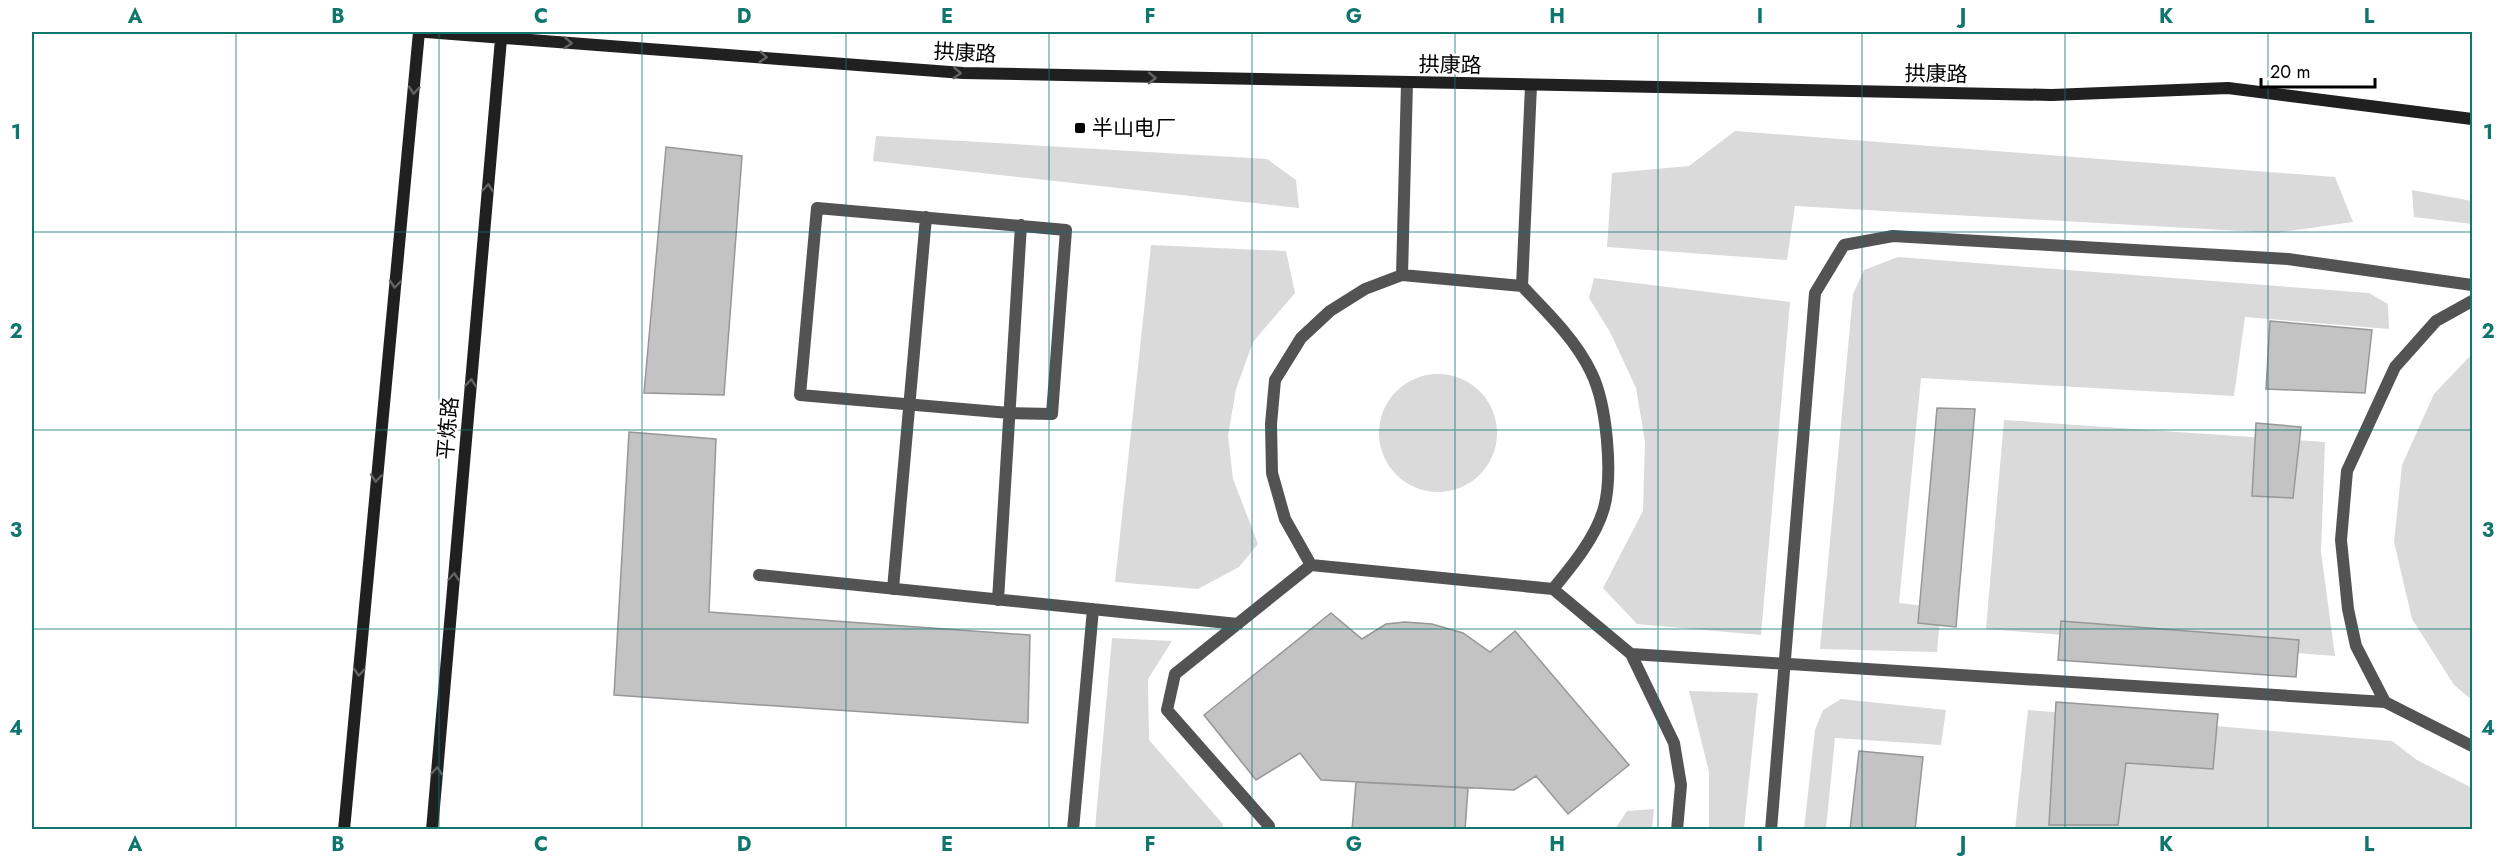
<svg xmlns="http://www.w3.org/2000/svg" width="2504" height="861" viewBox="0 0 2504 861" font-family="Jost,'Noto Sans SC',sans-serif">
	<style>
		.green { fill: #dadada }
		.building { fill: #c3c3c3; stroke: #979797; stroke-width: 1.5 }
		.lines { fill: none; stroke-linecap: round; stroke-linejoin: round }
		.lane { stroke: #535353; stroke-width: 12 }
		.secondary { stroke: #202020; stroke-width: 12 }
		.oneway { stroke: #636363 }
		.grid { fill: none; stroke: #0f766e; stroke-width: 1.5; stroke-opacity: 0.55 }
		.poi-dot { fill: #000; stroke: #fff; stroke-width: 2 }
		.labels { text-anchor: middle; stroke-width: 5; stroke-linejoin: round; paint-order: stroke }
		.street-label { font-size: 21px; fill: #000; stroke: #fff }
		.poi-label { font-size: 21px; fill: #000; stroke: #fff; text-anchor: start }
		.neatline { fill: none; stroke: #0f766e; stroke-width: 2 }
		.grid-label { font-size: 20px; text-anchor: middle; font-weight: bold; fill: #0f766e }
	</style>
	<rect width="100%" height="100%" fill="#fff"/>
	<path class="green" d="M 1735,131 L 2335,177 L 2353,222 L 2276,233 L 1795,206 L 1787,260 L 1607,247 L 1612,173 L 1689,166 Z
		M 876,136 L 1267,159 L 1296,180 L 1299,208 L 873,161 Z
		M 2412,190 L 2472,201 L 2472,224 L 2414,217 Z
		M 1151,245 L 1286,251 L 1295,293 L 1253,342 L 1236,389 L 1228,436 L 1233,479 L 1258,544 L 1239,567 L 1198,589 L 1115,582 Z
		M 1898,257 L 2369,293 L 2388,304 L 2389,329 L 2245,317 L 2234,396 L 1921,378 L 1899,603 L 1941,608 L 1937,652 L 1820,649 L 1853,294 L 1864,270 Z
		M 1594,278 L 1790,302 L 1761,635 L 1637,624 L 1603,588 L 1643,511 L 1645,441 L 1636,388 L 1610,332 L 1589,298 Z
		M 2472,354 L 2472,700 L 2454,685 L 2412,619 L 2394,542 L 2402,465 L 2434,394 Z
		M1379 433a59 59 0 1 1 118 0a59 59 0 1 1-118 0Z
		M 2004,420 L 2325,442 L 2321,552 L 2335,656 L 1986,629 Z
		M 1112,638 L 1172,641 L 1148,679 L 1149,740 L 1223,824 L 1222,829 L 1095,829 Z
		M 1689,691 L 1758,693 L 1744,829 L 1709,829 L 1709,772 Z
		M 1841,699 L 1946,710 L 1941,745 L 1835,738 L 1826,829 L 1804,829 L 1815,730 L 1823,710 Z
		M 2028,710 L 2392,741 L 2417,760 L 2472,788 L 2472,829 L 2015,830 Z
		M 1654,809 L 1652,829 L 1615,829 L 1627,811 Z"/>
	<path class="building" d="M 666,147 L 742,156 L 724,395 L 644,393 Z
		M 2270,321 L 2372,330 L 2365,393 L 2266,389 Z
		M 1937,408 L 1975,409 L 1956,627 L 1918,623 Z
		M 2256,423 L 2301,427 L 2293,498 L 2252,496 Z
		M 629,432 L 716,439 L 709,612 L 1030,635 L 1028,723 L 614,695 Z
		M 1331,613 L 1362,639 L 1386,624 L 1405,622 L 1432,624 L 1463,633 L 1490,652 L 1515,631 L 1629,765 L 1568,814 L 1536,776 L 1514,790 L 1321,780 L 1300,753 L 1256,780 L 1204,715 Z
		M 2061,621 L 2299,640 L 2296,677 L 2058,660 Z
		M 2056,702 L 2218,714 L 2213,769 L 2126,763 L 2118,825 L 2049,825 Z
		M 1859,751 L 1923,757 L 1915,830 L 1850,830 Z
		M 1356,782 L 1468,788 L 1465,830 L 1352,830 Z"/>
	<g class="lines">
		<path class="lane" d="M 1407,83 L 1402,275 L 1365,289 L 1330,311 L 1301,338 L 1275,380 L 1271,424 L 1272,473 L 1285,519 L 1311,565 L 1553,589
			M 1531,86 L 1522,286 C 1546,311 1576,340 1591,372 C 1607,404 1613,474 1604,508 C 1596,537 1572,566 1553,589 L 1631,654 L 1674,743 L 1681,785 L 1677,830
			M 817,208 L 1066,230 L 1052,414 L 1009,413 L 800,395 Z
			M 1402,275 L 1522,286
			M 759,575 L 1238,624
			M 893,589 L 926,217
			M 998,600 L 1021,225
			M 1631,654 L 2385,702 L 2472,746
			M 2385,702 L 2356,646 L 2348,609 L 2341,540 L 2347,471 L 2395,367 L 2436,321 L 2472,301
			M 1073,830 L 1093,609
			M 1269,830 L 1269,826 L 1167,710 L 1175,674 L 1311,565
			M 1771,830 L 1815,293 L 1844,245 L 1893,236 L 2288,259 L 2472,285"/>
		<path class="secondary" d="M 426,32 L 963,73 L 2052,95 L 2228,88 L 2472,119
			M 344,830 L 419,32
			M 432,830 L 501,39 L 505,34"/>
	</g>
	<defs><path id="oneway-chevron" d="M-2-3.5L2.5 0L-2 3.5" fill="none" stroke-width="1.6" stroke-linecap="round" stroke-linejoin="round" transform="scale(1.5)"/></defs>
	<g class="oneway">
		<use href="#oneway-chevron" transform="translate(568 43) rotate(3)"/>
		<use href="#oneway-chevron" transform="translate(763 57) rotate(5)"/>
		<use href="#oneway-chevron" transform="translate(957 73) rotate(4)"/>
		<use href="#oneway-chevron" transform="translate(1152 78) rotate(1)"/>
		<use href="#oneway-chevron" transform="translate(414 90) rotate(95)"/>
		<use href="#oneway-chevron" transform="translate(488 188) rotate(-85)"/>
		<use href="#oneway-chevron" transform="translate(395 284) rotate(95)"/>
		<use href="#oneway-chevron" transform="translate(471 383) rotate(-85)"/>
		<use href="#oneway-chevron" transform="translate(376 478) rotate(95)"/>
		<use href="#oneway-chevron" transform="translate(454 577) rotate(-85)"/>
		<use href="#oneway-chevron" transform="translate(359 672) rotate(95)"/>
		<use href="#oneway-chevron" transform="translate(437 771) rotate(-85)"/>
	</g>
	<path class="grid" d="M 236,32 L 236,830M 439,32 L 439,830M 642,32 L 642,830M 846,32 L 846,830M 1049,32 L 1049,830M 1252,32 L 1252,830M 1455,32 L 1455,830M 1658,32 L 1658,830M 1862,32 L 1862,830M 2065,32 L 2065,830M 2268,32 L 2268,830M 32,232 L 2472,232M 32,430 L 2472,430M 32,629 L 2472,629"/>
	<rect class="poi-dot" x="1074" y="122" width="12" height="12" rx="3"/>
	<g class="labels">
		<g class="street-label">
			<text transform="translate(965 53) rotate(3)" y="7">拱康路</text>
			<text transform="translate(1450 65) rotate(1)" y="7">拱康路</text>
			<text transform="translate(1936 74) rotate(1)" y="7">拱康路</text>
			<text transform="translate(448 428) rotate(-85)" y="7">平炼路</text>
		</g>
		<g class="poi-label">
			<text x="1092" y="135">半山电厂</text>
		</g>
	</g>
	<rect width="2504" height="861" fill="none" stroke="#ffffff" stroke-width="66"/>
	<path d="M2261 78v9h114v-9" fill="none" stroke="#000000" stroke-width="3"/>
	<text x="2270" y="78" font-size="18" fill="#000000" stroke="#ffffff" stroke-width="4.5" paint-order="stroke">20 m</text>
	<rect x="33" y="33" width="2438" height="795" class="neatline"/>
	<g class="grid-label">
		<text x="135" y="23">A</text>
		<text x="338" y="23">B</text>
		<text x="541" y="23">C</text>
		<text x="744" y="23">D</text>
		<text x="947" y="23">E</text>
		<text x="1150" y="23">F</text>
		<text x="1354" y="23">G</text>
		<text x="1557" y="23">H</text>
		<text x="1760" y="23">I</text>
		<text x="1963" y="23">J</text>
		<text x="2166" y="23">K</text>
		<text x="2369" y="23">L</text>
		<text x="16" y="139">1</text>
		<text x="2488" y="139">1</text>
		<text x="16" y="338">2</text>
		<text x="2488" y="338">2</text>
		<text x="16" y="537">3</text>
		<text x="2488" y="537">3</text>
		<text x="16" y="735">4</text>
		<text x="2488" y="735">4</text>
		<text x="135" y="851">A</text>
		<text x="338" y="851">B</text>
		<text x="541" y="851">C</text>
		<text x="744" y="851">D</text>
		<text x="947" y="851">E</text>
		<text x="1150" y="851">F</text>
		<text x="1354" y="851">G</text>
		<text x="1557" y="851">H</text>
		<text x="1760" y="851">I</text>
		<text x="1963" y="851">J</text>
		<text x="2166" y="851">K</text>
		<text x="2369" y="851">L</text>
	</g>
</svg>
